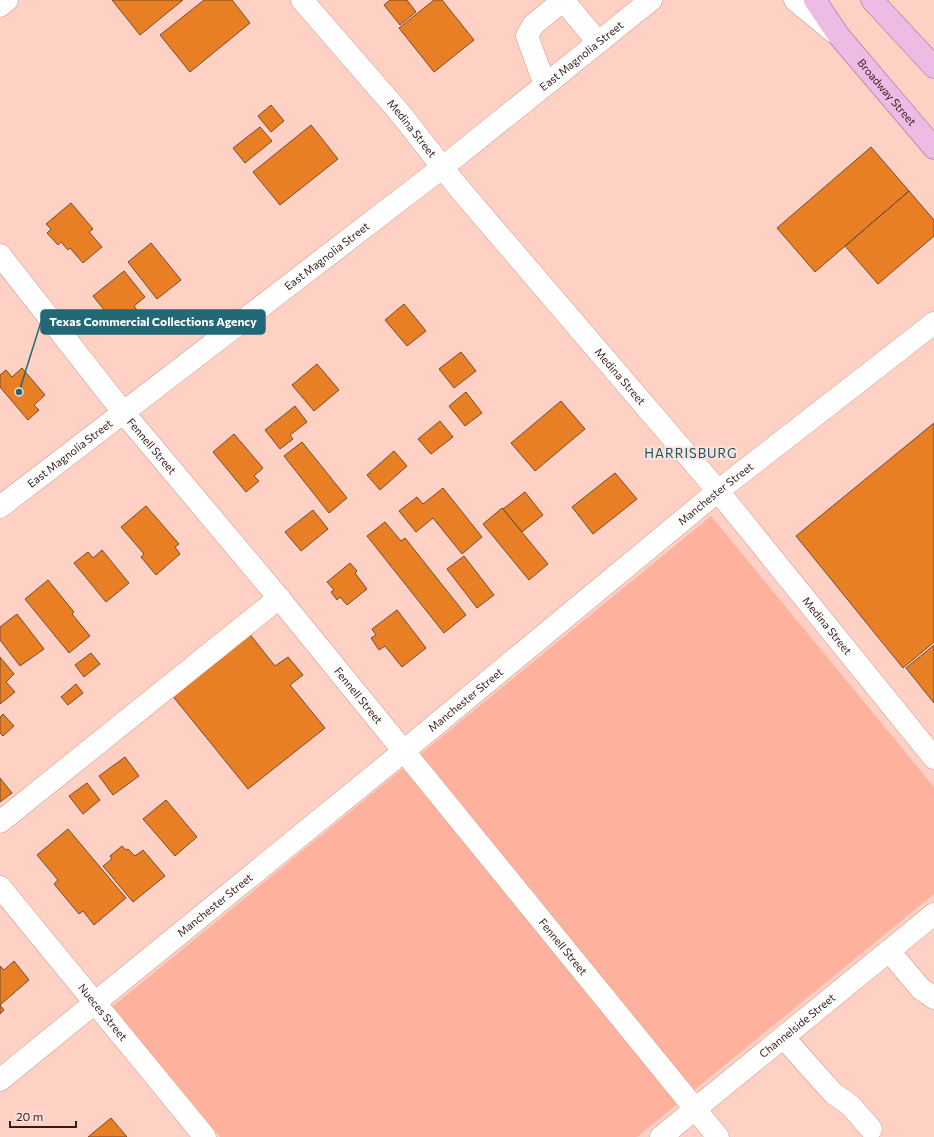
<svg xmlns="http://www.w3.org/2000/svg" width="934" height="1137" viewBox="0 0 934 1137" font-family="Commissioner,sans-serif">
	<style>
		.green { fill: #feb29e }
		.building { fill: #e97f25; stroke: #744b2f }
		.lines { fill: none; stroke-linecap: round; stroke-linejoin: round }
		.minor-casing { stroke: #d0998b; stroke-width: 23 }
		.major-casing { stroke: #a46690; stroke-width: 23 }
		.minor { stroke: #fff; stroke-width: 22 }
		.major { stroke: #edbbe3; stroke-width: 22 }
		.labels { text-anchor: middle; stroke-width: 4; stroke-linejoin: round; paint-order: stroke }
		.street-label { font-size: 11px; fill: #321d18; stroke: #fbe3dd }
		.quarter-label { font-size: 13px; letter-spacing: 1px; fill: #1a525e; stroke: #fbe3dd }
		.leader { fill: none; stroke: #226877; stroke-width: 1.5 }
		.callout-dot { fill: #226877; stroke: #fbe3dd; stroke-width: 1.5 }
		.callout { fill: #226877; stroke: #226877; stroke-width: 1.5 }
		.callout-label { font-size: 12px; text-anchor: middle; font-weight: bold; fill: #fff }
	</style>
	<rect width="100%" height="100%" fill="#ffd0c4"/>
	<path class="green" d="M 711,516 L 934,787 L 934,894 L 637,1137 L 220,1137 L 112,1007 Z"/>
	<path class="building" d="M 112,0 L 183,0 L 140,35 Z
		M 204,0 L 232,0 L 250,23 L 190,72 L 160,35 Z
		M 390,0 L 407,0 L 416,12 L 400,25 L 384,5 Z
		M 434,0 L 442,0 L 474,40 L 434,72 L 399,28 Z
		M 271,105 L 284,121 L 271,132 L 258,116 Z
		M 311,125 L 338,159 L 280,205 L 253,172 Z
		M 260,127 L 272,141 L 245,163 L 233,148 Z
		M 871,147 L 909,191 L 815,272 L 777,228 Z
		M 909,191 L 934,220 L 934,236 L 878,284 L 845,246 Z
		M 71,203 L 93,229 L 89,232 L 102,247 L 83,263 L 70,248 L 68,250 L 61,242 L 58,245 L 47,233 L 51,229 L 46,224 Z
		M 151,243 L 181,280 L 157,299 L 128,262 Z
		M 124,271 L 145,297 L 134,306 L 137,310 L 129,316 L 133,321 L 121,331 L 93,296 Z
		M 404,304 L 426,331 L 407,346 L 385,320 Z
		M 461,352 L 476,371 L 454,388 L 439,369 Z
		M 317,364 L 339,390 L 314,411 L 292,385 Z
		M 22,368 L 45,395 L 34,405 L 39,410 L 28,420 L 0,387 L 0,375 L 6,370 L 12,377 Z
		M 466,392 L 482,413 L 465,426 L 449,406 Z
		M 561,401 L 585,429 L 535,471 L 511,443 Z
		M 295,406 L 307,422 L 290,435 L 293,439 L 280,449 L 265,430 Z
		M 440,421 L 453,437 L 431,454 L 418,439 Z
		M 934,423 L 934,642 L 903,668 L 796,536 Z
		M 234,434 L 263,468 L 254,476 L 259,481 L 246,492 L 213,452 Z
		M 302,442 L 347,498 L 329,513 L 284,456 Z
		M 394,451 L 407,466 L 380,490 L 367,475 Z
		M 615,473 L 637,499 L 593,534 L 572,507 Z
		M 443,488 L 482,537 L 462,554 L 433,518 L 416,532 L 399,511 L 417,497 L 423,504 Z
		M 525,492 L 543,515 L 522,532 L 503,509 Z
		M 146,506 L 179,544 L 175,547 L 180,554 L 156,575 L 141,557 L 144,554 L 121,527 Z
		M 502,508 L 548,564 L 529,580 L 483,524 Z
		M 313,510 L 328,529 L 301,551 L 285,532 Z
		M 385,522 L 401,541 L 405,538 L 466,615 L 444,633 L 367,536 Z
		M 102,550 L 129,583 L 106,602 L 74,563 L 88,552 L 93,558 Z
		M 464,556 L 494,595 L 477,608 L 447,569 Z
		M 350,563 L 357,571 L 355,573 L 367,589 L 347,605 L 340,597 L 337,600 L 331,592 L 334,590 L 327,582 Z
		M 48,580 L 74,612 L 72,614 L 90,636 L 69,653 L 25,599 Z
		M 397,610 L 426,648 L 402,667 L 385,646 L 379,650 L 371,638 L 376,635 L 372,629 Z
		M 17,614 L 44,649 L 20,666 L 0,640 L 0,627 Z
		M 248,632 L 275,666 L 288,657 L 303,675 L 290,685 L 325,728 L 248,789 L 171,694 Z
		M 934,645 L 934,703 L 906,668 Z
		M 91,653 L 100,664 L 84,677 L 75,665 Z
		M 0,657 L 14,674 L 6,682 L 15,692 L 0,704 Z
		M 76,684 L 83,693 L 68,705 L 61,697 Z
		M 3,714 L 14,726 L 3,736 L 0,733 L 0,717 Z
		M 125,757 L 139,776 L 113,795 L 99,776 Z
		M 0,778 L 12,793 L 0,802 Z
		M 87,783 L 100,800 L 83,814 L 69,796 Z
		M 166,800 L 197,837 L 175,856 L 143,819 Z
		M 68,829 L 126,898 L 94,925 L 83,911 L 79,914 L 54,884 L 58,880 L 37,855 Z
		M 122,846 L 126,850 L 128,849 L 135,856 L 143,850 L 165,876 L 133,902 L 103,866 L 112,859 L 110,856 Z
		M 14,961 L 29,980 L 0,1005 L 4,1010 L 0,1014 L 0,966 L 4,970 Z
		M 111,1118 L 127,1137 L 88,1137 Z"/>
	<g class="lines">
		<g class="minor-casing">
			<g id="minor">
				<path id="s1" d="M 302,0 L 400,113 L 458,187 L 718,491 L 934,758"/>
				<path d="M 563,0 L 598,42"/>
				<path d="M 795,0 L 834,32"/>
				<path d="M 0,6 L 7,0"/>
				<path d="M 545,85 L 527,36 L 533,25 L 564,0"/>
				<path id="s2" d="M 0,255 L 123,412 L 279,598 L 718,1137"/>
				<path id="s3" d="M 0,507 L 443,167 L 651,0"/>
				<path d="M 0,822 L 279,598"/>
				<path id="s4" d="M 0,887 L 205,1137"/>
				<path d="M 889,951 L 921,989 L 934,998"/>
				<path d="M 784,1038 L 833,1093 L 851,1106 L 871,1129"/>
				<path id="s5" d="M 0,1080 L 382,769 L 718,491 L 934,323"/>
				<path id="s6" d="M 661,1137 L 934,914"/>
			</g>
		</g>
		<g class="major-casing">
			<g id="major">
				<path id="s7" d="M 815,0 L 839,36 L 934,148"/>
				<path d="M 872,0 L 934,67"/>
			</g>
		</g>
		<use href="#minor" class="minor"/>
		<use href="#major" class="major"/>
	</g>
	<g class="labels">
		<g class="street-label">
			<text dy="4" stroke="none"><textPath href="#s3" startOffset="736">East Magnolia Street</textPath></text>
			<text dy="4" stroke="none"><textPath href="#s7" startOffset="117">Broadway Street</textPath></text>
			<text dy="4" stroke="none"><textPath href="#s1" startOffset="169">Medina Street</textPath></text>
			<text dy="4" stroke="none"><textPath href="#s3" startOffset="412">East Magnolia Street</textPath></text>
			<text dy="4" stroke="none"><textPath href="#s1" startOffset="493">Medina Street</textPath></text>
			<text dy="4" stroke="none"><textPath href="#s2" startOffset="244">Fennell Street</textPath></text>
			<text dy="4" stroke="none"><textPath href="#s3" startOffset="88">East Magnolia Street</textPath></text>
			<text dy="4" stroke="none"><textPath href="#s5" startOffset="925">Manchester Street</textPath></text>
			<text dy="4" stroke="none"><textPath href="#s1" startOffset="817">Medina Street</textPath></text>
			<text dy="4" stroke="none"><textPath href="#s2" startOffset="568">Fennell Street</textPath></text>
			<text dy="4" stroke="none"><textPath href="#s5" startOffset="601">Manchester Street</textPath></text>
			<text dy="4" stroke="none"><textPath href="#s5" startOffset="277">Manchester Street</textPath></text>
			<text dy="4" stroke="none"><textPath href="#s2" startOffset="892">Fennell Street</textPath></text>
			<text dy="4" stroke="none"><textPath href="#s4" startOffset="162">Nueces Street</textPath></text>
			<text dy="4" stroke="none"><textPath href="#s6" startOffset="176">Channelside Street</textPath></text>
		</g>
		<g class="quarter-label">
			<text x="691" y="458">HARRISBURG</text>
		</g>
	</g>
	<path class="leader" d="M19 392L41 322"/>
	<circle class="callout-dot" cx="19" cy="392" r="4"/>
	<rect class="callout" x="41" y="310" width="224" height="24" rx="4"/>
	<g class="callout-label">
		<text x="153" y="326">Texas Commercial Collections Agency</text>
	</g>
	<path d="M10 1121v6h66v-6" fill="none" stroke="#321d18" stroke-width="2"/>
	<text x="16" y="1121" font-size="12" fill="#321d18" stroke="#fbe3dd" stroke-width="3" paint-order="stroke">20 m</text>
</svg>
